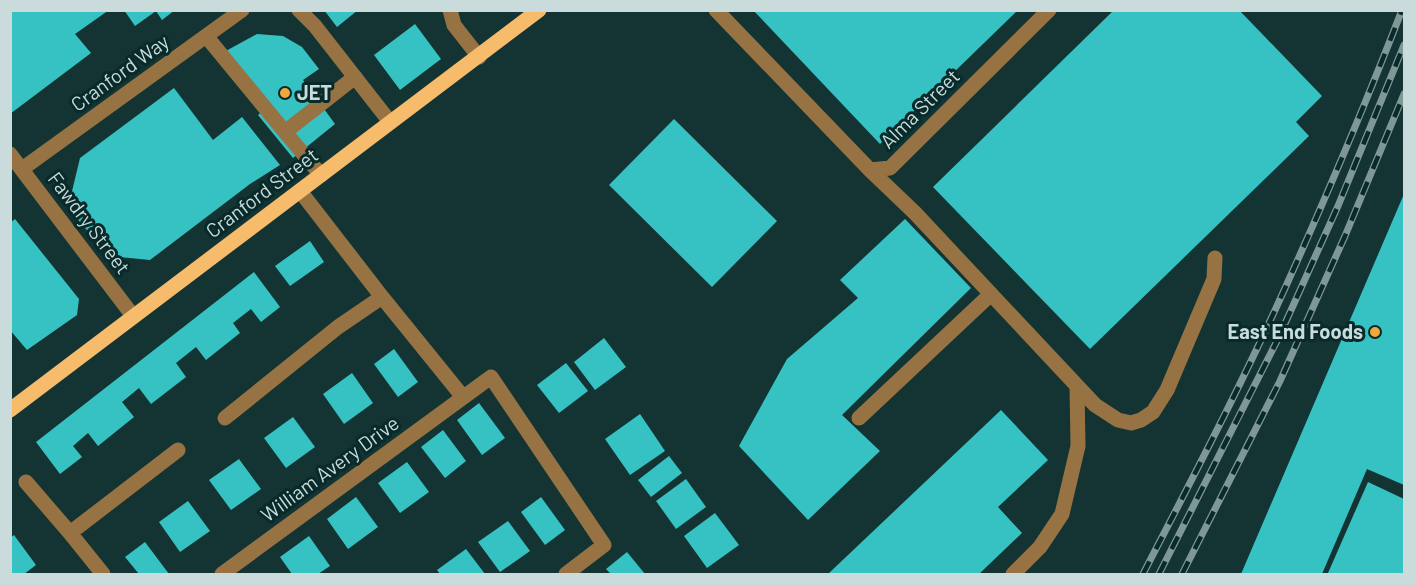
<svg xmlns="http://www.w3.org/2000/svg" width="1415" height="585" viewBox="0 0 1415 585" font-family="Barlow,sans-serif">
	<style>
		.building { fill: #36c2c2 }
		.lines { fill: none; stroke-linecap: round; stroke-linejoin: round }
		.minor { stroke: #977343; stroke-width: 15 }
		.major { stroke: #f6bb6b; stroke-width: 15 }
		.rail-casing { stroke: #809797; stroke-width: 7 }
		.rail { stroke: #082a2a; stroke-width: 4.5; stroke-dasharray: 14; stroke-linecap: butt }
		.poi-dot { fill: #eea83c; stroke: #082a2a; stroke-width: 2 }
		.labels { text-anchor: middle; stroke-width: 6; stroke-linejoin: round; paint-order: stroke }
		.street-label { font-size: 20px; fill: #c9dbdb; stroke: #082a2a }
		.poi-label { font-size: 20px; font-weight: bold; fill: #c9dbdb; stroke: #082a2a; text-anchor: start }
	</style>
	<rect width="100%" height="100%" fill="#143434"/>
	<path class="building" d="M 10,10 L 109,10 L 75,34 L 91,53 L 10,114 Z
		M 124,10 L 175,10 L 162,20 L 156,11 L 135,26 Z
		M 324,10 L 358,10 L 337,27 Z
		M 753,10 L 1018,10 L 880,144 Z
		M 1114,10 L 1239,10 L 1322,96 L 1296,122 L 1309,136 L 1090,349 L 933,187 Z
		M 415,24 L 441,59 L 400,90 L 374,55 Z
		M 257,34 L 283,36 L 302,47 L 319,69 L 303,80 L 335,124 L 293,158 L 258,115 L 267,107 L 224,52 Z
		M 174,88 L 213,140 L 242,117 L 280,165 L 250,184 L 150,260 L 109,256 L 68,208 L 80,158 Z
		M 674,119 L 777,221 L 712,287 L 609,185 Z
		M 1404,194 L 1404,485 L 1367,469 L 1322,574 L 1241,574 Z
		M 15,219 L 79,299 L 77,315 L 27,350 L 10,330 L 10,223 Z
		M 905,219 L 971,288 L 842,415 L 880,451 L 808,520 L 739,446 L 787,359 L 858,298 L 840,280 Z
		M 310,241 L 324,262 L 290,286 L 275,266 Z
		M 254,272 L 280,307 L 261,322 L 251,309 L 233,323 L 240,333 L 206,360 L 196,347 L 176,363 L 186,377 L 151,404 L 139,388 L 122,402 L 134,417 L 98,446 L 88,433 L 73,446 L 82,457 L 60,474 L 36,442 Z
		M 604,338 L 626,367 L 595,390 L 574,362 Z
		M 394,349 L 418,382 L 398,397 L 374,364 Z
		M 566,363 L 588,391 L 559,413 L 537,385 Z
		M 352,373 L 373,403 L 344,424 L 323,394 Z
		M 479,403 L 505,438 L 482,455 L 457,420 Z
		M 1001,410 L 1048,460 L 998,507 L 1022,533 L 979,574 L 828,574 Z
		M 640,414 L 665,451 L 630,475 L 605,439 Z
		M 293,417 L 315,447 L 286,468 L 264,438 Z
		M 443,430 L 466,461 L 445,478 L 421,447 Z
		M 669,456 L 682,473 L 651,497 L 638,480 Z
		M 239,459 L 261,489 L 231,510 L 209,480 Z
		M 407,462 L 429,492 L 400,513 L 378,483 Z
		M 686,479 L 706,507 L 676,529 L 656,501 Z
		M 1368,482 L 1404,499 L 1404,574 L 1332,574 L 1328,573 Z
		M 356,497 L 378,527 L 348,549 L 327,519 Z
		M 541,497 L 565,530 L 545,545 L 521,512 Z
		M 188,501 L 210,531 L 180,552 L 159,522 Z
		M 715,513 L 739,545 L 707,568 L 684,536 Z
		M 508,521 L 530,551 L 500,572 L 478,542 Z
		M 14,535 L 36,565 L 24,574 L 10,574 L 10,538 Z
		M 309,536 L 330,566 L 318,574 L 292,574 L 280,557 Z
		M 145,542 L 169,574 L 139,574 L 125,557 Z
		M 466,549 L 485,574 L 440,574 L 437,570 Z
		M 627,552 L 645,574 L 611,574 L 606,569 Z"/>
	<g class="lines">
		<path class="minor" d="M 299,10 L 315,26 L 390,122
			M 450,10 L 454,25 L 479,57
			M 716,10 L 870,170 L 890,168 L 1049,10
			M 206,36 L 285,132
			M 10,154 L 133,316
			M 22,169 L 242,10
			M 870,170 L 915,213 L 1095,405 L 1118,420 L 1131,423 L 1141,420 L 1153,412 L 1167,390 L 1214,279 L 1215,258
			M 321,175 L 285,132 L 355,77
			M 300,191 L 382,297
			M 225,418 L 338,327 L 382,297 L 463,397
			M 859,418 L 991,294
			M 26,482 L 70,533
			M 103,574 L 70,533 L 178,450
			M 222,574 L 491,377 L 604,545 L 566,574
			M 1013,574 L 1040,547 L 1062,514 L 1078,446 L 1077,386"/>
		<path class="major" d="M 10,410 L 539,10"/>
		<g class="rail-casing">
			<path id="rail" d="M 1143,574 C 1192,479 1242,384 1286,286 C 1327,195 1366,103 1402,10
				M 1159,574 L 1278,339 L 1338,206 L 1404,45
				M 1182,574 L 1280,381 L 1345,236 L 1404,94"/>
		</g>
		<use href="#rail" class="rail"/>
	</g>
	<g class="poi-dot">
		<circle cx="285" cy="93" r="6"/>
		<circle cx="1375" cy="332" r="6"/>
	</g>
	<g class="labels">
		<g class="street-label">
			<text transform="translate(120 73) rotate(-36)" y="7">Cranford Way</text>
			<text transform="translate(920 109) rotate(-45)" y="7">Alma Street</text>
			<text transform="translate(262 193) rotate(-37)" y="7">Cranford Street</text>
			<text transform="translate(89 223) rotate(53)" y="7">Fawdry Street</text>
			<text transform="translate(330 469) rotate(-36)" y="7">William Avery Drive</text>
		</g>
		<g class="poi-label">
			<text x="297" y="100">JET</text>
			<text x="1363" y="339" text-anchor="end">East End Foods</text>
		</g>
	</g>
	<rect width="1415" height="585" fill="none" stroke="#c9dbdb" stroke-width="24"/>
</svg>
